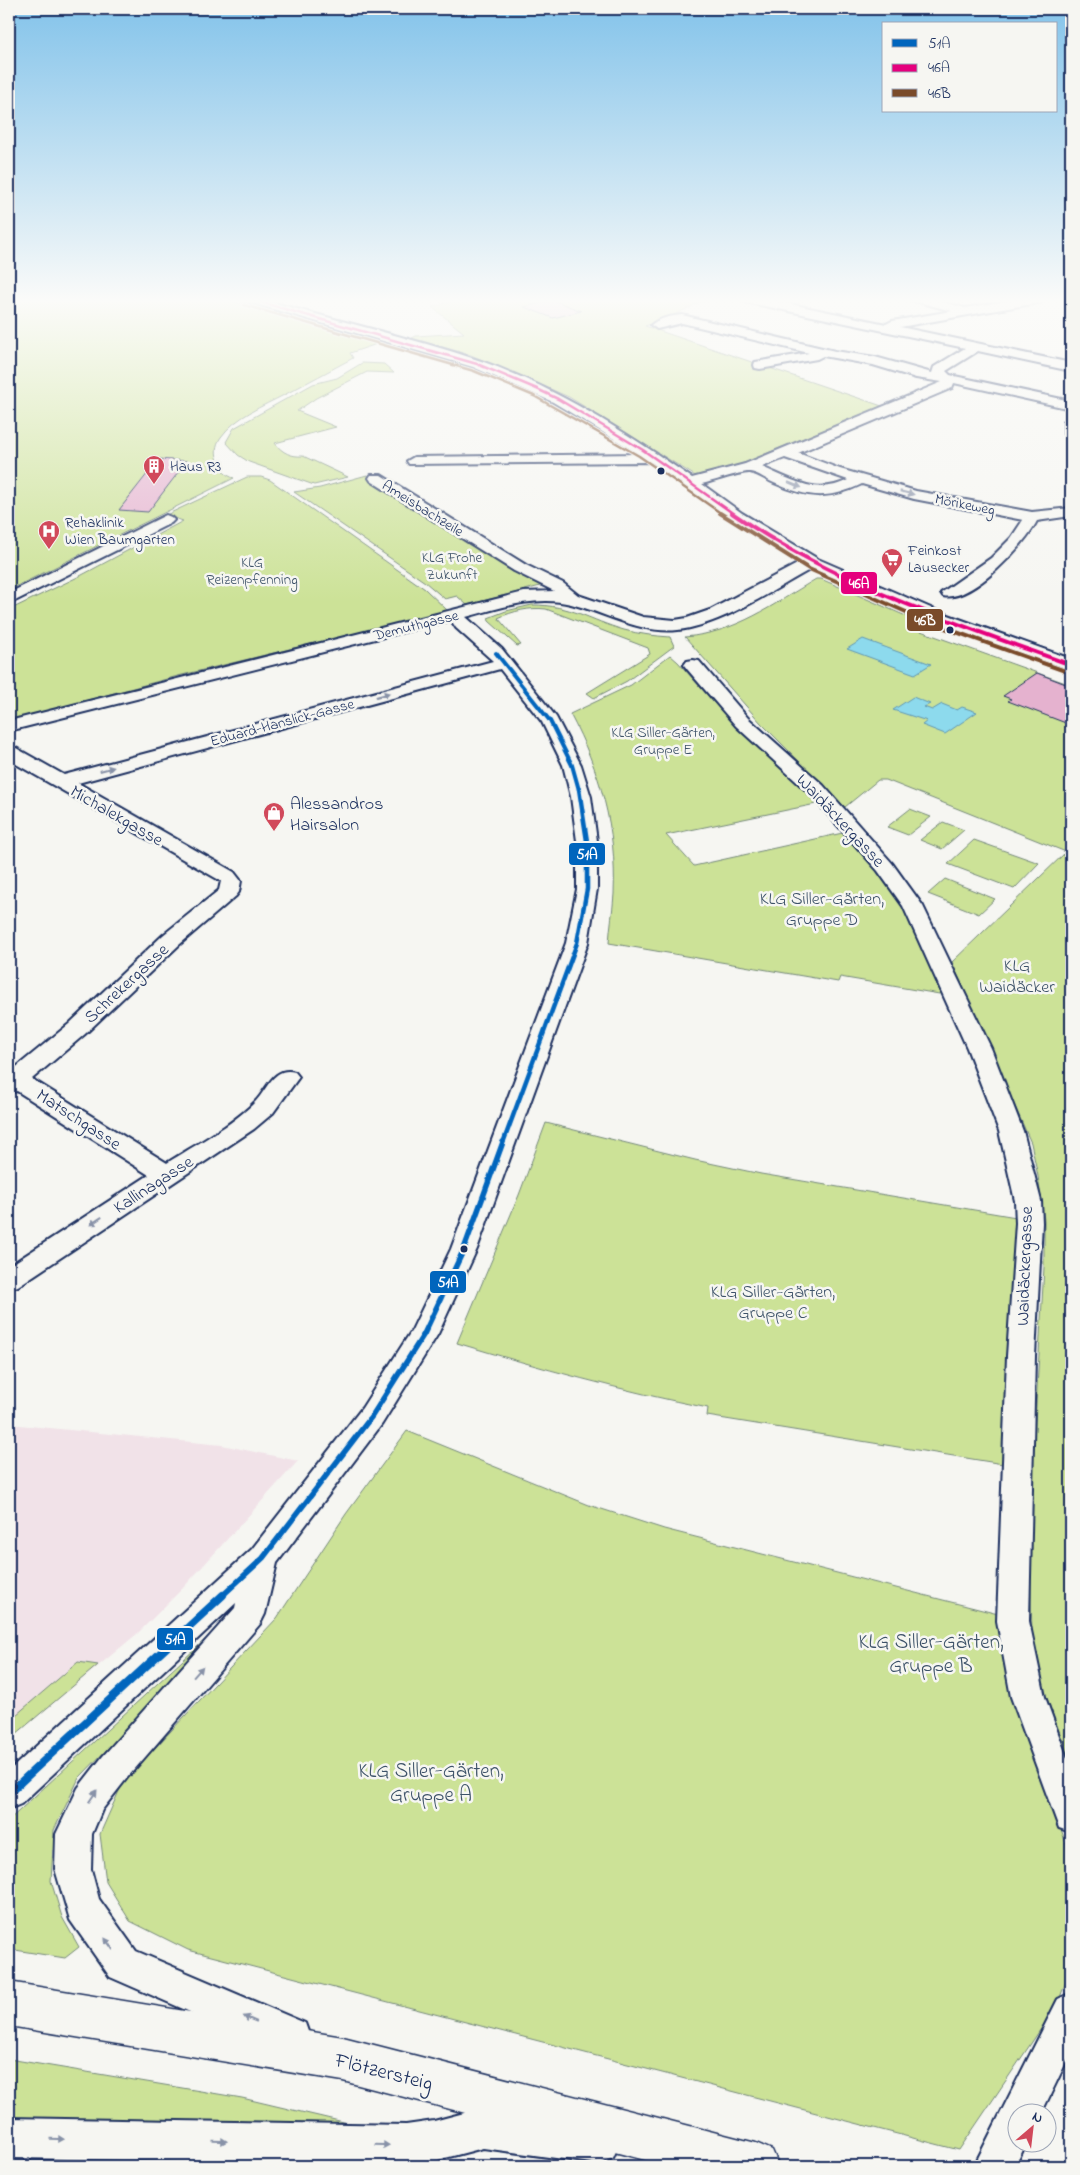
<svg xmlns="http://www.w3.org/2000/svg" width="1080" height="2175" viewBox="0 0 1080 2175" font-family="'Indie Flower',sans-serif">
	<style>
		.built { fill: #f1e2e8 }
		.green { fill: #cce297; stroke: #74887a }
		.water { fill: #8ddaed; stroke: #5f96b4 }
		.building { fill: #e5b2cf; stroke: #1b2f5e }
		.lines { fill: none; stroke-linecap: round; stroke-linejoin: round }
		.minor-casing { stroke: #1b2f5e; stroke-width: 4 }
		.major-casing { stroke: #1b2f5e; stroke-width: 3 }
		.minor { fill: #f6f6f2; fill-rule: evenodd }
		.major { fill: #f6f6f2; fill-rule: evenodd }
		.bus-1-far3-casing { stroke: #f6f6f2; stroke-width: 6 }
		.bus-1-far2-casing { stroke: #f6f6f2; stroke-width: 8 }
		.bus-1-far1-casing { stroke: #f6f6f2; stroke-width: 9 }
		.bus-1-casing { stroke: #f6f6f2; stroke-width: 11 }
		.bus-2-far1-casing { stroke: #f6f6f2; stroke-width: 4.5 }
		.bus-2-casing { stroke: #f6f6f2; stroke-width: 6 }
		.bus-3-far1-casing { stroke: #f6f6f2; stroke-width: 4.5 }
		.bus-3-casing { stroke: #f6f6f2; stroke-width: 6 }
		.bus-1-far3 { stroke: #0065bd; stroke-width: 4 }
		.bus-1-far2 { stroke: #0065bd; stroke-width: 4.5 }
		.bus-1-far1 { stroke: #0065bd; stroke-width: 5.5 }
		.bus-1 { stroke: #0065bd; stroke-width: 8 }
		.bus-2-far1 { stroke: #e5007d; stroke-width: 2.5 }
		.bus-2 { stroke: #e5007d; stroke-width: 4 }
		.bus-3-far1 { stroke: #7a4b2a; stroke-width: 2.5 }
		.bus-3 { stroke: #7a4b2a; stroke-width: 4 }
		.oneway { fill: #8892a8 }
		.bus-dot { fill: #1b2f5e; stroke: #f6f6f2; stroke-width: 2 }
		.labels { text-anchor: middle; stroke-width: 5; stroke-linejoin: round; paint-order: stroke }
		.far-poi-label { font-size: 15px; fill: #1b2f5e; stroke: #f6f6f2; text-anchor: start }
		.far-street-label { font-size: 15px; fill: #1b2f5e; stroke: #f6f6f2 }
		.far-park-label { font-size: 15px; fill: #3e5369; stroke: #f6f6f2 }
		.poi-label { font-size: 18px; fill: #1b2f5e; stroke: #f6f6f2; text-anchor: start }
		.street-label { font-size: 18px; fill: #1b2f5e; stroke: #f6f6f2 }
		.park-label { font-size: 18px; fill: #3e5369; stroke: #f6f6f2 }
		.near-park-label { font-size: 21px; fill: #3e5369; stroke: #f6f6f2 }
		.near-street-label { font-size: 21px; fill: #1b2f5e; stroke: #f6f6f2 }
		.line-badge { stroke: #f6f6f2; stroke-width: 2 }
		.badge-label { font-size: 14px; text-anchor: middle; font-weight: bold; fill: #fff }
	</style>
	<rect width="100%" height="100%" fill="#f6f6f2"/>
	<filter id="ink" filterUnits="userSpaceOnUse"><feTurbulence type="fractalNoise" baseFrequency=".02" numOctaves="2"/><feDisplacementMap in="SourceGraphic" scale="10" xChannelSelector="R" yChannelSelector="G"/><feConvolveMatrix kernelMatrix="1 2 1 2 8 2 1 2 1" color-interpolation-filters="sRGB"/></filter>
	<g filter="url(#ink)">
		<path class="built" d="M 9,1424 L 222,1445 L 298,1461 L 183,1588 L 138,1633 L 9,1740 Z"/>
		<path class="green" d="M 9,298 L 222,298 L 313,326 L 380,343 L 350,353 L 353,358 C 330,370 307,383 284,395 C 263,406 235,417 221,437 C 215,445 215,454 219,463 C 221,471 227,476 234,478 L 9,590 Z
			M 464,298 L 709,298 L 674,315 L 645,326 L 882,406 L 741,464 L 697,477 L 569,397 L 471,355 L 412,338 L 416,336 L 464,333 L 432,307 Z
			M 362,363 L 384,364 L 394,373 L 367,372 L 316,398 L 297,411 L 336,427 L 275,443 C 282,453 292,457 303,456 L 348,477 L 314,485 L 249,462 L 238,455 L 226,442 L 234,428 L 313,384 L 337,378 Z
			M 367,475 L 445,525 L 548,584 L 467,605 L 457,596 L 445,599 L 425,582 L 294,492 L 320,488 Z
			M 247,477 L 261,477 L 270,480 L 425,589 L 448,611 L 178,676 L 9,721 L 9,610 L 82,575 L 183,521 L 166,515 Z
			M 816,579 L 821,579 L 922,623 L 915,629 L 1071,685 L 1071,1765 L 1044,1690 L 1032,1633 L 1029,1527 L 1044,1267 L 1044,1220 L 1038,1176 L 1031,1143 L 952,962 L 1066,852 L 886,780 L 878,780 L 845,807 L 761,723 L 685,637 C 738,632 772,605 816,579 Z
			M 532,605 C 572,605 589,620 624,630 C 639,634 655,636 670,637 L 674,646 L 627,681 L 594,698 L 587,693 L 650,654 L 648,648 L 546,609 C 530,607 513,611 498,618 L 521,645 L 517,646 L 489,621 L 488,618 L 506,611 Z
			M 670,655 L 678,662 L 723,713 L 784,766 L 821,803 L 666,835 L 694,866 L 847,832 L 899,897 L 945,995 L 840,977 L 838,982 L 609,943 C 610,927 613,910 614,894 C 617,828 600,771 570,714 L 631,685 Z
			M 910,809 L 931,817 L 908,835 L 887,827 Z
			M 943,822 L 964,830 L 942,849 L 920,840 Z
			M 974,840 L 1039,863 L 1014,889 L 948,864 Z
			M 945,879 L 995,899 L 979,914 L 928,894 Z
			M 546,1123 L 695,1160 L 761,1174 L 1016,1217 L 1018,1232 L 1003,1464 L 707,1416 L 708,1408 C 623,1391 540,1368 457,1343 L 519,1195 Z
			M 407,1431 L 589,1505 L 664,1529 L 1002,1615 L 1056,1814 L 1066,1844 L 1071,1871 L 1071,1969 L 1057,2005 L 959,2150 L 188,1950 L 130,1921 L 106,1882 L 100,1834 L 123,1782 L 277,1618 L 346,1514 Z
			M 220,1626 L 223,1630 L 79,1778 L 54,1830 L 51,1881 L 62,1917 L 79,1947 L 65,1958 L 9,1949 L 9,1820 Z
			M 78,1662 L 98,1665 L 9,1740 L 9,1721 Z
			M 9,2059 L 242,2098 L 352,2124 L 358,2130 L 357,2134 L 9,2119 Z"/>
		<path class="water" d="M 863,639 L 931,664 L 915,674 L 847,649 Z
			M 913,697 L 930,704 L 924,707 L 932,710 L 942,704 L 957,710 L 962,707 L 977,712 L 945,734 L 922,725 L 927,721 L 893,710 Z"/>
		<path class="building" d="M 553,300 L 581,311 L 553,318 L 524,307 Z
			M 159,459 L 187,461 L 148,512 L 119,510 Z
			M 1037,673 L 1071,686 L 1071,725 L 1008,701 L 1011,699 L 1003,696 Z"/>
		<g class="lines">
			<g class="minor-casing">
				<path id="minor" d="M 240,298 L 258,298 C 332,320 408,336 481,361 C 557,388 626,432 692,478 L 745,464 L 942,382 L 916,378 L 873,365 L 823,356 L 817,359 L 760,369 L 755,368 L 754,365 L 755,362 L 809,353 L 682,323 L 657,329 L 651,325 C 659,318 672,316 682,315 L 835,351 L 875,357 L 932,373 L 934,367 L 965,348 L 745,302 L 739,298 L 762,298 L 886,324 L 892,321 L 952,311 L 911,300 L 909,298 L 929,298 L 965,308 L 1023,298 L 1049,298 L 1043,302 L 900,327 L 1071,363 L 1071,371 L 978,351 L 946,371 L 950,375 L 1071,401 L 1071,409 L 954,383 L 952,388 L 798,453 L 840,469 L 916,491 L 1032,512 L 1071,508 L 1071,516 L 1037,521 C 1025,544 972,603 943,596 L 941,593 L 991,558 L 1011,538 L 1023,520 L 914,499 L 862,484 C 829,500 808,498 774,483 C 767,480 758,473 750,472 C 742,471 711,482 702,484 L 742,513 L 818,559 L 940,612 L 1071,659 L 1071,670 L 928,620 L 813,568 C 773,590 722,625 678,630 C 640,634 606,613 571,604 C 536,595 500,608 466,617 L 502,649 L 556,717 L 581,765 L 591,797 L 597,841 L 597,889 L 588,943 L 477,1249 L 438,1334 L 382,1424 L 277,1563 L 265,1614 L 260,1624 L 127,1778 L 102,1810 L 92,1834 L 91,1869 L 99,1899 L 136,1951 L 305,2023 L 310,2037 L 305,2051 L 291,2056 L 110,1977 L 70,1920 L 55,1869 L 56,1834 L 78,1788 L 103,1756 L 235,1608 L 236,1603 L 21,1804 L 9,1809 L 9,1771 L 252,1549 L 362,1408 L 412,1330 L 451,1249 L 566,943 L 577,889 L 577,841 L 571,797 L 563,765 L 542,722 L 500,669 L 78,783 L 234,872 L 241,881 L 239,892 L 236,896 L 179,945 L 85,1034 L 32,1079 L 167,1163 C 195,1145 233,1125 256,1101 C 268,1088 274,1066 295,1072 L 299,1077 L 273,1113 L 254,1129 L 18,1286 L 9,1289 L 9,1266 L 149,1175 L 17,1091 L 9,1093 L 9,1073 L 69,1024 L 163,935 L 219,890 L 221,881 L 9,760 L 9,746 L 16,748 L 64,775 L 493,661 L 456,628 L 451,620 L 9,731 L 9,721 L 524,592 L 554,591 L 514,571 L 371,481 L 369,478 L 371,475 L 381,475 L 526,565 L 563,583 L 578,595 L 643,617 L 675,620 L 687,618 L 710,610 L 801,562 L 732,519 L 651,462 L 409,464 L 407,461 L 414,457 L 639,454 L 553,402 L 473,367 L 242,300 ZM 785,458 L 848,480 C 816,496 793,480 762,467 Z
					M 1071,417 L 1071,438 L 1064,434 L 1064,421 Z
					M 166,515 L 171,517 L 174,520 L 171,523 L 9,604 L 9,593 Z
					M 693,660 L 699,661 L 748,718 L 823,785 L 892,863 L 923,906 L 991,1048 L 1023,1131 L 1041,1201 L 1042,1223 L 1035,1356 L 1029,1621 L 1045,1697 L 1071,1769 L 1071,1832 L 1059,1828 L 1011,1697 L 997,1621 L 1007,1356 L 1016,1223 L 1015,1201 L 999,1131 L 967,1048 L 903,906 L 878,871 L 809,793 L 736,726 L 687,669 L 684,665 L 687,661 Z
					M 1071,1993 L 1071,2052 L 1042,2112 L 1018,2112 L 1018,2142 L 1027,2142 L 1015,2166 L 974,2166 L 1058,1999 Z
					M 483,2108 L 599,2124 L 613,2130 L 619,2144 L 613,2158 L 599,2164 L 483,2148 L 434,2161 L 406,2165 L 9,2158 L 9,2118 L 406,2125 L 434,2121 Z"/>
			</g>
			<g class="major-casing">
				<path id="major" d="M 9,1982 L 343,2037 L 756,2143 L 772,2150 L 779,2166 L 668,2166 L 343,2081 L 9,2026 Z"/>
			</g>
			<use href="#minor" class="minor"/>
			<use href="#major" class="major"/>
			<g class="bus-1-far3-casing">
				<path id="bus-1-far3" d="M 496,653 L 550,721 L 572,765 L 579,790"/>
			</g>
			<g class="bus-1-far2-casing">
				<path id="bus-1-far2" d="M 503,1143 L 577,943 L 587,889 L 587,841 L 579,789"/>
			</g>
			<g class="bus-1-far1-casing">
				<path id="bus-1-far1" d="M 222,1596 L 263,1558 L 372,1416 L 424,1334 L 464,1249 L 503,1142"/>
			</g>
			<g class="bus-1-casing">
				<path id="bus-1" d="M 9,1793 L 223,1595"/>
			</g>
			<g class="bus-2-far1-casing">
				<path id="bus-2-far1" d="M 246,298 L 477,364 L 537,389 L 558,399 L 643,450 L 734,514"/>
			</g>
			<g class="bus-2-casing">
				<path id="bus-2" d="M 732,513 C 834,584 955,623 1071,665"/>
			</g>
			<g class="bus-3-far1-casing">
				<path id="bus-3-far1" d="M 244,305 L 474,371 L 534,396 L 639,456 L 722,514"/>
			</g>
			<g class="bus-3-casing">
				<path id="bus-3" d="M 720,513 L 809,569 L 931,623 L 1068,672"/>
			</g>
			<use href="#bus-1-far3" class="bus-1-far3"/>
			<use href="#bus-1-far2" class="bus-1-far2"/>
			<use href="#bus-1-far1" class="bus-1-far1"/>
			<use href="#bus-1" class="bus-1"/>
			<use href="#bus-2-far1" class="bus-2-far1"/>
			<use href="#bus-2" class="bus-2"/>
			<use href="#bus-3-far1" class="bus-3-far1"/>
			<use href="#bus-3" class="bus-3"/>
		</g>
		<defs><path id="oneway-solid" d="M-6-.8H1V-3.2L6.5 0L1 3.2V.8H-6Z" transform="scale(1.25)"/></defs>
		<g class="oneway">
			<use href="#oneway-solid" transform="translate(795 485) rotate(22)"/>
			<use href="#oneway-solid" transform="translate(907 493) rotate(13)"/>
			<use href="#oneway-solid" transform="translate(383 695) rotate(-15)"/>
			<use href="#oneway-solid" transform="translate(107 769) rotate(-15)"/>
			<use href="#oneway-solid" transform="translate(96 1221) rotate(146)"/>
			<use href="#oneway-solid" transform="translate(198 1672) rotate(-49)"/>
			<use href="#oneway-solid" transform="translate(93 1796) rotate(-56)"/>
			<use href="#oneway-solid" transform="translate(109 1944) rotate(-125)"/>
			<use href="#oneway-solid" transform="translate(250 2019) rotate(-157)"/>
			<use href="#oneway-solid" transform="translate(57 2139) rotate(1)"/>
			<use href="#oneway-solid" transform="translate(220 2141) rotate(1)"/>
			<use href="#oneway-solid" transform="translate(382 2145) rotate(1)"/>
		</g>
	</g>
	<linearGradient id="sky" x2="0" y2="1"><stop stop-color="#83c3ea"/><stop offset="0.5" stop-color="#fbfbf9"/><stop offset="1" stop-color="#fbfbf9" stop-opacity="0"/></linearGradient>
	<rect width="1080" height="602" fill="url(#sky)"/>
	<defs>
		<g id="building-pin" transform="scale(1.125)"><path d="M0 17L-7.5 6A9.5 9.5 0 1 1 7.5 6Z" fill="#d1495b" stroke="#f6f6f2"/><path d="M-4-6H4V6H1V3H-1V6H-4ZM-2.5-4.3h1.7v1.8h-1.7ZM.8-4.3h1.7v1.8H.8ZM-2.5-1h1.7V.8h-1.7ZM.8-1h1.7V.8H.8Z" fill="#fff"/></g>
		<g id="hospital-pin" transform="scale(1.125)"><path d="M0 17L-7.5 6A9.5 9.5 0 1 1 7.5 6Z" fill="#d1495b" stroke="#f6f6f2"/><path d="M-5-5h3v3.5h4V-5h3V5h-3V1.5h-4V5h-3Z" fill="#fff"/></g>
		<g id="supermarket-pin" transform="scale(1.125)"><path d="M0 17L-7.5 6A9.5 9.5 0 1 1 7.5 6Z" fill="#d1495b" stroke="#f6f6f2"/><path d="M-6-5.5h2.5l.6 2H6L4.5 2H-2.5L-4.4-4H-6ZM-1.5 3.2a1.3 1.3 0 1 0 .1 0ZM3 3.2a1.3 1.3 0 1 0 .1 0Z" fill="#fff"/></g>
		<g id="shop-pin" transform="scale(1.125)"><path d="M0 17L-7.5 6A9.5 9.5 0 1 1 7.5 6Z" fill="#d1495b" stroke="#f6f6f2"/><path d="M-5-2.5h2.3a2.7 3.5 0 0 1 5.4 0H5L5.5 6h-11ZM-1.5-2.5h3a1.5 2.3 0 0 0-3 0Z" fill="#fff"/></g>
	</defs>
	<g fill-rule="evenodd">
		<use href="#building-pin" x="154" y="466"/>
		<use href="#hospital-pin" x="49" y="531"/>
		<use href="#supermarket-pin" x="892" y="559"/>
		<use href="#shop-pin" x="274" y="813"/>
	</g>
	<g class="bus-dot">
		<circle cx="661" cy="471" r="4.5"/>
		<circle cx="950" cy="630" r="4.5"/>
		<circle cx="464" cy="1249" r="4.5"/>
	</g>
	<g class="labels">
		<g class="far-poi-label">
			<text x="170" y="471">Haus R3</text>
			<text x="65" y="527">Rehaklinik<tspan x="65" dy="17">Wien Baumgarten</tspan></text>
			<text x="908" y="555">Feinkost<tspan x="908" dy="17">Lausecker</tspan></text>
		</g>
		<g class="far-street-label">
			<text transform="translate(965 504) rotate(11)" y="5">Mörikeweg</text>
			<text transform="translate(423 508) rotate(32)" y="5">Ameisbachzeile</text>
			<text transform="translate(416 625) rotate(-14)" y="5">Demuthgasse</text>
			<text transform="translate(282 722) rotate(-15)" y="5">Eduard-Hanslick-Gasse</text>
		</g>
		<g class="far-park-label">
			<text x="452" y="562">KLG Frohe<tspan x="452" dy="17">Zukunft</tspan></text>
			<text x="252" y="567">KLG<tspan x="252" dy="17">Reizenpfenning</tspan></text>
			<text x="663" y="737">KLG Siller-Gärten,<tspan x="663" dy="17">Gruppe E</tspan></text>
		</g>
		<g class="poi-label">
			<text x="290" y="809">Alessandros<tspan x="290" dy="21">Hairsalon</tspan></text>
		</g>
		<g class="street-label">
			<text transform="translate(117 815) rotate(30)" y="6">Michalekgasse</text>
			<text transform="translate(841 820) rotate(47)" y="6">Waidäckergasse</text>
			<text transform="translate(126 983) rotate(-43)" y="6">Schrekergasse</text>
			<text transform="translate(79 1119) rotate(33)" y="6">Matschgasse</text>
			<text transform="translate(153 1184) rotate(-33)" y="6">Kallinagasse</text>
			<text transform="translate(1024 1266) rotate(-88)" y="6">Waidäckergasse</text>
		</g>
		<g class="park-label">
			<text x="822" y="904">KLG Siller-Gärten,<tspan x="822" dy="21">Gruppe D</tspan></text>
			<text x="1017" y="971">KLG<tspan x="1017" dy="21">Waidäcker</tspan></text>
			<text x="773" y="1297">KLG Siller-Gärten,<tspan x="773" dy="21">Gruppe C</tspan></text>
		</g>
		<g class="near-park-label">
			<text x="931" y="1648">KLG Siller-Gärten,<tspan x="931" dy="24">Gruppe B</tspan></text>
			<text x="431" y="1777">KLG Siller-Gärten,<tspan x="431" dy="24">Gruppe A</tspan></text>
		</g>
		<g class="near-street-label">
			<text transform="translate(384 2071) rotate(14)" y="7">Flötzersteig</text>
		</g>
	</g>
	<g class="line-badge">
		<rect x="840" y="571" width="38" height="24" rx="5" fill="#e5007d"/>
		<rect x="906" y="608" width="38" height="24" rx="5" fill="#7a4b2a"/>
		<rect x="568" y="842" width="38" height="24" rx="5" fill="#0065bd"/>
		<rect x="429" y="1270" width="38" height="24" rx="5" fill="#0065bd"/>
		<rect x="156" y="1627" width="38" height="24" rx="5" fill="#0065bd"/>
	</g>
	<g class="badge-label">
		<text x="859" y="588">46A</text>
		<text x="925" y="625">46B</text>
		<text x="587" y="859">51A</text>
		<text x="448" y="1287">51A</text>
		<text x="175" y="1644">51A</text>
	</g>
	<rect width="1080" height="2175" fill="none" stroke="#f6f6f2" stroke-width="30"/>
	<rect x="15" y="15" width="1050" height="2145" fill="none" stroke="#1b2f5e" stroke-width="2" filter="url(#ink)"/>
	<rect x="882" y="22" width="175" height="90" fill="#f6f6f2" stroke="#9ea6b7"/>
	<rect x="892" y="39" width="25" height="8" fill="#0065bd" stroke="#9ea6b7"/>
	<text x="928" y="48" font-size="15" fill="#1b2f5e">51A</text>
	<rect x="892" y="64" width="25" height="8" fill="#e5007d" stroke="#9ea6b7"/>
	<text x="928" y="72" font-size="15" fill="#1b2f5e">46A</text>
	<rect x="892" y="89" width="25" height="8" fill="#7a4b2a" stroke="#9ea6b7"/>
	<text x="928" y="98" font-size="15" fill="#1b2f5e">46B</text>
	<g transform="translate(1032 2128) rotate(28)"><circle r="24" fill="#f6f6f2" stroke="#9ea6b7"/>
	<path d="M0-4L9 19L0 12L-9 19Z" fill="#d1495b"/>
	<text y="-8" font-size="14" font-weight="bold" text-anchor="middle" fill="#1b2f5e">N</text>
	</g>
</svg>
